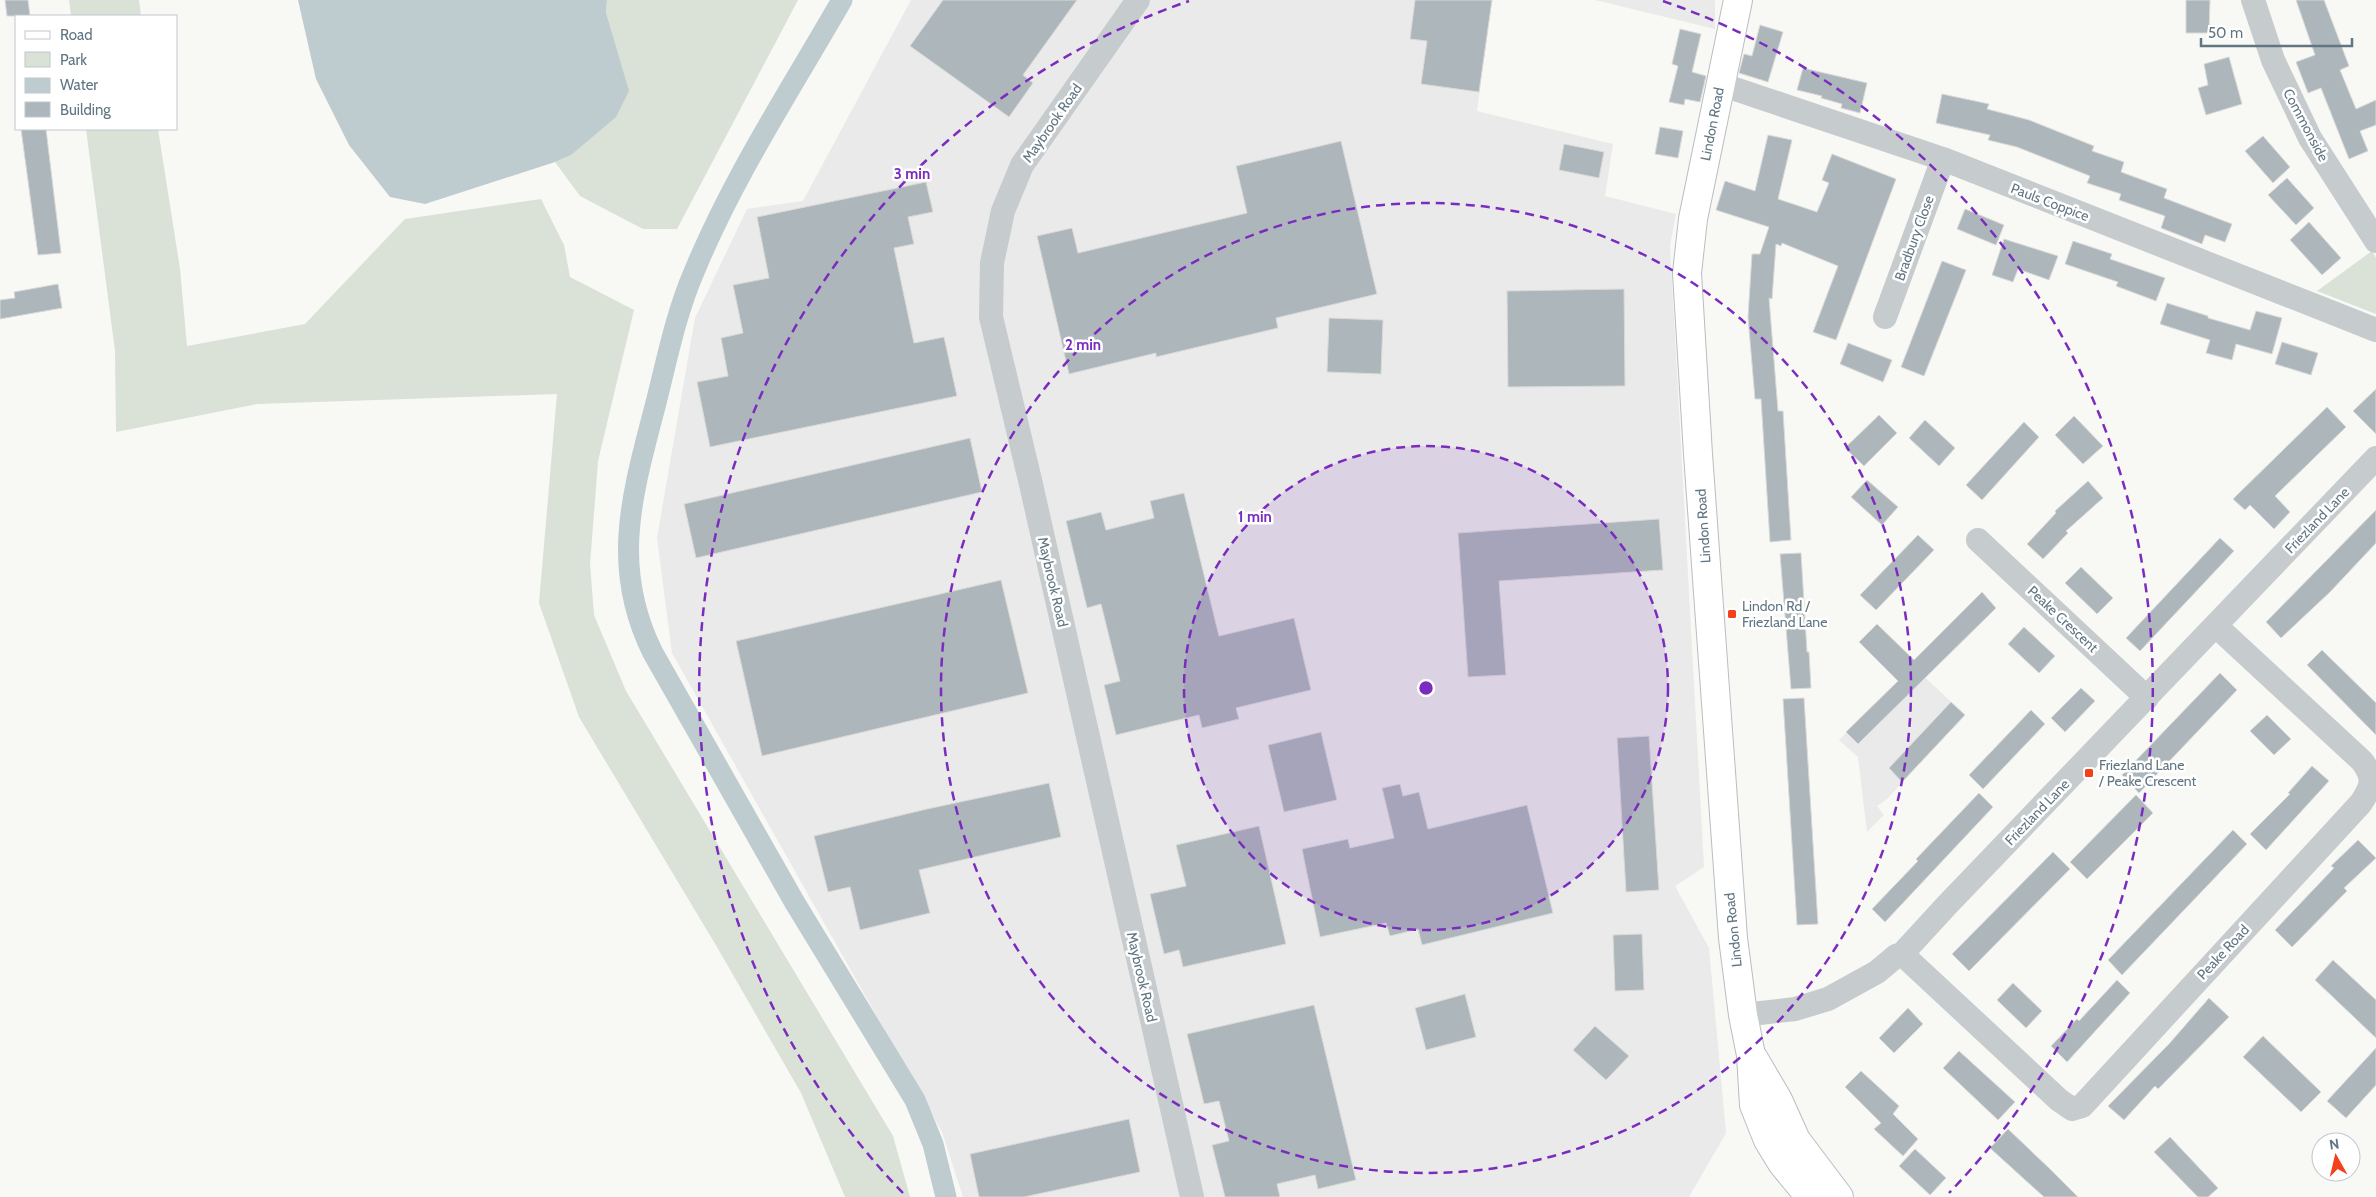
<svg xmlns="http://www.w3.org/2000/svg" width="2376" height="1197" viewBox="0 0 2376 1197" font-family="Cabin,sans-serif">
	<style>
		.built { fill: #e9eae9 }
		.green { fill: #dae1d6 }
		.water { fill: #becbcf }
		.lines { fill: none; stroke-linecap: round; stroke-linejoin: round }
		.canal { stroke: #becbcf; stroke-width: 21 }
		.building { fill: #acb6bb; stroke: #dadad8 }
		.secondary-casing { stroke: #b8bec2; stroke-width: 30 }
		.street { stroke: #c6cbce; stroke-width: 24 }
		.secondary { stroke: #fff; stroke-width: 28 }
		.ring { fill: none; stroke: #7b2cbf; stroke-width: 2.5; stroke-dasharray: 9 6 }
		.poi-dot { fill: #f3411b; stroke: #fff; stroke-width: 2 }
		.labels { text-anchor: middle; stroke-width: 5; stroke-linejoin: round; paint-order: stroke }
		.street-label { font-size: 14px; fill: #617683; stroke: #fff }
		.poi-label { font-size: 14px; fill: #617683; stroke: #fff; text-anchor: start }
		.centre { fill: #7b2cbf; stroke: #fff; stroke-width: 2.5 }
		.ring-label { font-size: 15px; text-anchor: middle; font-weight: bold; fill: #7b2cbf; stroke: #fff; stroke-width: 5; stroke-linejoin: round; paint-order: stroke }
	</style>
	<rect width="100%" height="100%" fill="#f8f8f5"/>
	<path class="built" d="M 911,0 L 1492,0 L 1477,111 L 1613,144 L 1605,196 L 1676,214 L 1670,246 L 1704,867 L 1675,886 L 1709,948 L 1726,1133 L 1689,1197 L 963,1197 L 942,1132 L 672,653 L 657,538 L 695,318 L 747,209 L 803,201 Z
		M 1595,0 L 1715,0 L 1715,29 Z
		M 1913,666 L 1965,715 L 1887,799 L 1877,806 L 1884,815 L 1867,832 L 1858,757 L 1839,740 Z"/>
	<path class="green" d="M 69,0 L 139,0 L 141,16 L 71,16 Z
		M 607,0 L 798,0 L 677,229 L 643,229 L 580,196 L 555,162 L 571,155 L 606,13 Z
		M 86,129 L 158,129 L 180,269 L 187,346 L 305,324 L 405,219 L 541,199 L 564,245 L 570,277 L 634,310 L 598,461 L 590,564 L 594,615 L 626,691 L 893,1136 L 910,1197 L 845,1197 L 801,1093 L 717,947 L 579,717 L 539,603 L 557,394 L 257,404 L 116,432 L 115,351 Z
		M 2372,251 L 2376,258 L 2376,314 L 2317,291 Z"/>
	<path class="water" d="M 298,0 L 607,0 L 606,13 L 629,91 L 616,117 L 571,155 L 555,162 L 425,204 L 390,197 L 349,145 L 316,79 Z"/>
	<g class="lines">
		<path class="canal" d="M 842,0 C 791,89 733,177 694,272 C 674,318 665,370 652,418 C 630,502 612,571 653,653 L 795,903 L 915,1100 L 933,1144 L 946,1197"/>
	</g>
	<path class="building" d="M 5,0 L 28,0 L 30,16 L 7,16 Z
		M 943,0 L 1077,0 L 1023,75 L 1033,83 L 1009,117 L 910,46 Z
		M 1415,0 L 1492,0 L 1479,92 L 1421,84 L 1427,41 L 1410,39 Z
		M 2186,0 L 2210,0 L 2209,33 L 2186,33 Z
		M 2296,0 L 2324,0 L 2349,66 L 2340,70 L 2356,109 L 2376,100 L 2376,125 L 2360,131 L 2368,151 L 2349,159 L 2321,88 L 2308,93 L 2296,62 L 2315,55 Z
		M 1760,25 L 1783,32 L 1768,82 L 1739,73 L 1744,54 L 1752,56 Z
		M 1680,29 L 1701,34 L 1692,72 L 1706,76 L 1700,102 L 1685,99 L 1684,105 L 1669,102 L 1678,66 L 1672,64 Z
		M 2229,57 L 2242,104 L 2206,115 L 2198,88 L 2208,85 L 2204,64 Z
		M 1803,68 L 1867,83 L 1860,113 L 1841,108 L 1842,104 L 1821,98 L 1822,96 L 1797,90 Z
		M 1942,94 L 1989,104 L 1987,109 L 2029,120 L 2094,146 L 2092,151 L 2124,162 L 2121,172 L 2167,189 L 2164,198 L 2232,224 L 2225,242 L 2205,235 L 2202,244 L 2161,228 L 2165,216 L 2119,200 L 2121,194 L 2087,183 L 2090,176 L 2017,147 L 1988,140 L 1990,135 L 1936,123 Z
		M 1660,127 L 1683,131 L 1678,158 L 1655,154 Z
		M 21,129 L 46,129 L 61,253 L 38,255 Z
		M 1768,135 L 1792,140 L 1778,199 L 1817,212 L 1829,183 L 1822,180 L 1832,154 L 1896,179 L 1836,340 L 1813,332 L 1838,266 L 1782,243 L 1781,246 L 1776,244 L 1772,299 L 1769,298 L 1778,411 L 1783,411 L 1791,540 L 1770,542 L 1761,399 L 1755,399 L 1748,317 L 1752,254 L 1760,254 L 1769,227 L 1716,210 L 1725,181 L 1755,191 Z
		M 2263,136 L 2290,167 L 2273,183 L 2245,151 Z
		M 1341,141 L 1377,294 L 1276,318 L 1278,328 L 1156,357 L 1156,353 L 1069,374 L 1037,236 L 1072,228 L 1078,253 L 1247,213 L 1236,166 Z
		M 1564,144 L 1604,152 L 1599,178 L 1559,170 Z
		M 2287,178 L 2314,208 L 2296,225 L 2268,195 Z
		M 926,182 L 933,212 L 908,217 L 914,244 L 894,248 L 914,343 L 944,337 L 957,396 L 710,447 L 697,382 L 728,376 L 721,338 L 743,333 L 733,285 L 769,278 L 757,217 Z
		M 1965,209 L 2004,225 L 1996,245 L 1957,229 Z
		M 2309,222 L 2341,258 L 2322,275 L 2290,240 Z
		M 2004,239 L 2058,256 L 2049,280 L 2018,269 L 2013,282 L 1992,275 Z
		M 2073,241 L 2112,254 L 2110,259 L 2165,278 L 2156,301 L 2116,286 L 2118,282 L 2065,264 Z
		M 1942,261 L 1966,270 L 1924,376 L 1901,367 Z
		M 58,284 L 62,308 L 0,319 L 0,300 L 15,298 L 14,292 Z
		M 1624,289 L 1625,386 L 1508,387 L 1507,291 Z
		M 2167,303 L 2208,316 L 2208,318 L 2250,330 L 2256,311 L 2282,318 L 2272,354 L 2236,344 L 2232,360 L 2206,353 L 2210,340 L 2160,324 Z
		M 1329,318 L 1383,320 L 1381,374 L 1327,372 Z
		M 2282,342 L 2318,353 L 2311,375 L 2275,364 Z
		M 1848,343 L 1892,360 L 1883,382 L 1840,364 Z
		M 2376,389 L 2376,434 L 2353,411 Z
		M 2327,407 L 2346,427 L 2275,496 L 2290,512 L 2274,529 L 2250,505 L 2245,510 L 2233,499 Z
		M 1879,415 L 1897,433 L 1864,466 L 1845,448 Z
		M 2074,416 L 2103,446 L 2083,464 L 2055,435 Z
		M 1925,420 L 1955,448 L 1939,466 L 1909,438 Z
		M 2024,422 L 2039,437 L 1982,500 L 1966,485 Z
		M 970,438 L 982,492 L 696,558 L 684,504 Z
		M 1867,480 L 1898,507 L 1882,525 L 1851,497 Z
		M 2088,481 L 2103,498 L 2066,531 L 2068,533 L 2043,559 L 2027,544 L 2056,513 L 2055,511 Z
		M 1184,493 L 1219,636 L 1294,618 L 1311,690 L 1236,708 L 1239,719 L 1202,728 L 1199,715 L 1116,735 L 1104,685 L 1120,681 L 1101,604 L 1087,608 L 1066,521 L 1101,512 L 1106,530 L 1154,518 L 1150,501 Z
		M 2376,510 L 2376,543 L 2330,592 L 2281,638 L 2266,622 Z
		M 1659,519 L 1663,570 L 1499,581 L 1506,675 L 1468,677 L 1458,533 Z
		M 1918,535 L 1934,550 L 1876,610 L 1860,595 Z
		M 2220,538 L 2234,551 L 2140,651 L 2126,638 Z
		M 1801,553 L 1807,652 L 1809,652 L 1811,688 L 1791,689 L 1780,554 Z
		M 2081,567 L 2113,598 L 2097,614 L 2065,583 Z
		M 1001,580 L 1028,693 L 762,756 L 736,641 Z
		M 1982,592 L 1996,608 L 1858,744 L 1846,732 L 1898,681 L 1859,642 L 1877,624 L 1914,660 Z
		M 2024,627 L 2055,656 L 2039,673 L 2008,644 Z
		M 2322,650 L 2376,703 L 2376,735 L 2307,665 Z
		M 2220,673 L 2237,690 L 2139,793 L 2122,775 Z
		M 2081,688 L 2095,701 L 2065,732 L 2051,718 Z
		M 1804,698 L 1818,924 L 1797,925 L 1783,699 Z
		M 1951,702 L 1965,715 L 1902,782 L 1889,768 Z
		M 2031,710 L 2045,724 L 1983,789 L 1969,775 Z
		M 2267,715 L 2291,739 L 2274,755 L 2250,731 Z
		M 1321,732 L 1337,800 L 1284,812 L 1268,745 Z
		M 1649,736 L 1659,890 L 1626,892 L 1617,738 Z
		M 2312,766 L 2329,781 L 2266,850 L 2250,834 L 2290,794 L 2288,793 Z
		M 1049,783 L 1061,837 L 919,870 L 930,913 L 860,930 L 850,887 L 828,892 L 814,836 L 927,809 Z
		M 1400,784 L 1403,796 L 1419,792 L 1428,829 L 1527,805 L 1553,913 L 1422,945 L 1418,929 L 1390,936 L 1386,923 L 1320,937 L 1302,849 L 1348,839 L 1350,848 L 1394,838 L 1382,788 Z
		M 1979,793 L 1993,807 L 1885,922 L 1872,909 L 1918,861 L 1916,859 Z
		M 2136,795 L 2153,813 L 2087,879 L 2070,862 Z
		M 1259,826 L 1286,944 L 1183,967 L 1179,950 L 1164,954 L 1150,894 L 1186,886 L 1176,845 Z
		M 2233,830 L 2247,844 L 2122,975 L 2108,960 Z
		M 2358,840 L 2376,858 L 2344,888 L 2347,891 L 2292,947 L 2275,930 L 2334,868 L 2331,866 Z
		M 2053,852 L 2070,869 L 1969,971 L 1952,954 Z
		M 1642,934 L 1644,990 L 1615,991 L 1613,935 Z
		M 2333,960 L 2376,1000 L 2376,1038 L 2315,980 Z
		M 2117,980 L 2130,993 L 2067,1062 L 2051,1046 L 2077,1019 L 2079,1021 Z
		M 2013,983 L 2042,1011 L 2026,1028 L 1997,1000 Z
		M 1465,994 L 1476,1037 L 1426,1050 L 1415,1008 Z
		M 2209,998 L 2229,1017 L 2158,1089 L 2155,1086 L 2124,1120 L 2108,1106 L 2169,1044 Z
		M 1314,1005 L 1356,1180 L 1318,1189 L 1315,1175 L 1277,1184 L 1280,1197 L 1225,1197 L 1212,1145 L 1229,1141 L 1219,1101 L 1204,1104 L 1187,1034 Z
		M 1908,1008 L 1923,1024 L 1894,1053 L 1879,1038 Z
		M 1595,1026 L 1629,1056 L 1606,1080 L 1573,1050 Z
		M 2263,1036 L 2321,1092 L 2301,1112 L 2243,1057 Z
		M 2376,1048 L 2376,1085 L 2346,1118 L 2327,1101 Z
		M 1959,1051 L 2015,1102 L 1998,1120 L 1943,1068 Z
		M 1861,1071 L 1899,1106 L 1893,1114 L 1918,1139 L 1903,1156 L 1874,1129 L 1881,1123 L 1845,1087 Z
		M 1129,1119 L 1140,1172 L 1024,1197 L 979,1197 L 970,1154 Z
		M 2008,1129 L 2051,1170 L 2078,1197 L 2044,1197 L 1990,1148 Z
		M 2170,1137 L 2218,1188 L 2208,1197 L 2198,1197 L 2154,1152 Z
		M 1915,1149 L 1946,1178 L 1930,1195 L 1899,1166 Z"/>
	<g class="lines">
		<g class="secondary-casing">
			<path id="secondary" d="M 1738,0 L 1693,219 L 1687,273 L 1698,454 L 1733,938 L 1743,1015 L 1751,1055 L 1754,1105 L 1768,1140 L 1782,1163 L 1810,1197
				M 1754,1059 L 1778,1100 L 1796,1140 L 1839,1197"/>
		</g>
		<path class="street" d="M 1138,0 L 1022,165 L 1003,211 L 992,263 L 991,317 L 1030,480 L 1192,1197
			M 2253,0 L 2273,60 L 2310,138 L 2376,241
			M 1720,84 L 1943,159 L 2376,330
			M 1885,317 L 1943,159
			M 1978,540 L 2147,698
			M 1902,954 L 2059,1100 L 2072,1109 L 2082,1106 L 2361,803 C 2372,786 2375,779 2362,761 L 2216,626
			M 1743,1015 L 1795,1009 L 1828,999 L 1877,972 L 1896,956 L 1902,954 L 1947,905 L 2376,458"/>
		<use href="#secondary" class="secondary"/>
	</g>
	<circle cx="1426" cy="688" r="242" fill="#7b2cbf" fill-opacity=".12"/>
	<g class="ring">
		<circle cx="1426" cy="688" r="242"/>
		<circle cx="1426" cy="688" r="485"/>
		<path d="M903 1193A727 727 0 0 1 1189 1M1663 1A727 727 0 0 1 1949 1193"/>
	</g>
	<g class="poi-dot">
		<rect x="1727" y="609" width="10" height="10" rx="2.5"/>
		<rect x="2084" y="768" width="10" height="10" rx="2.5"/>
	</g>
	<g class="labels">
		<g class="street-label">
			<text transform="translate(1052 123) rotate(-55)" y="5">Maybrook Road</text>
			<text transform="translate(1712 124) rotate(-79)" y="5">Lindon Road</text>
			<text transform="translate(2306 125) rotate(62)" y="5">Commonside</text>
			<text transform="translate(2050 202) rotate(21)" y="5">Pauls Coppice</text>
			<text transform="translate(1914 238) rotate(-70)" y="5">Bradbury Close</text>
			<text transform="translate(2317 520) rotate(-46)" y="5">Friezland Lane</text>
			<text transform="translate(1703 526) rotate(-94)" y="5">Lindon Road</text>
			<text transform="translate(1053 582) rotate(77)" y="5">Maybrook Road</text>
			<text transform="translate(2063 619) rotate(43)" y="5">Peake Crescent</text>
			<text transform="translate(2037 812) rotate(-46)" y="5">Friezland Lane</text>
			<text transform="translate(1733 930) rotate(-96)" y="5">Lindon Road</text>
			<text transform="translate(2223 952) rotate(-47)" y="5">Peake Road</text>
			<text transform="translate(1142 977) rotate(77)" y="5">Maybrook Road</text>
		</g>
		<g class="poi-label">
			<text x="1742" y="611">Lindon Rd /<tspan x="1742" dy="16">Friezland Lane</tspan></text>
			<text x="2099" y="770">Friezland Lane<tspan x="2099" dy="16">/ Peake Crescent</tspan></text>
		</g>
	</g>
	<circle cx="1426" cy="688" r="8" class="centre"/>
	<g class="ring-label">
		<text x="912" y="179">3 min</text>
		<text x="1083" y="350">2 min</text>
		<text x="1255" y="522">1 min</text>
	</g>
	<rect x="15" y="15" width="162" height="115" fill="#ffffff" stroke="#c0c8cd"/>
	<rect x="25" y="31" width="25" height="8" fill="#ffffff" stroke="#c0c8cd"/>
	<text x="60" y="40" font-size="15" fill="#617683">Road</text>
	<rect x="25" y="52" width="25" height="15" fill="#dae1d6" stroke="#c0c8cd"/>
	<text x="60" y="65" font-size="15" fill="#617683">Park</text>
	<rect x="25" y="78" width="25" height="15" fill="#becbcf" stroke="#c0c8cd"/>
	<text x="60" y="90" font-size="15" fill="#617683">Water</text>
	<rect x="25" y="102" width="25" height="15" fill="#acb6bb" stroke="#c0c8cd"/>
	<text x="60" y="115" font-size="15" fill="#617683">Building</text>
	<g transform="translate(2336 1157) rotate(352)"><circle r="24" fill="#ffffff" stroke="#c0c8cd"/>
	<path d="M0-4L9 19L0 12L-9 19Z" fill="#f3411b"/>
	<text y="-8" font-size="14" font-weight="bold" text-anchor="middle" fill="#617683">N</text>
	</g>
	<path d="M2201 38v8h151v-8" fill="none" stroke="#617683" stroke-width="2.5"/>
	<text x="2208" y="38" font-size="15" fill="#617683" stroke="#ffffff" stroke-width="4" paint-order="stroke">50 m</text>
</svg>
